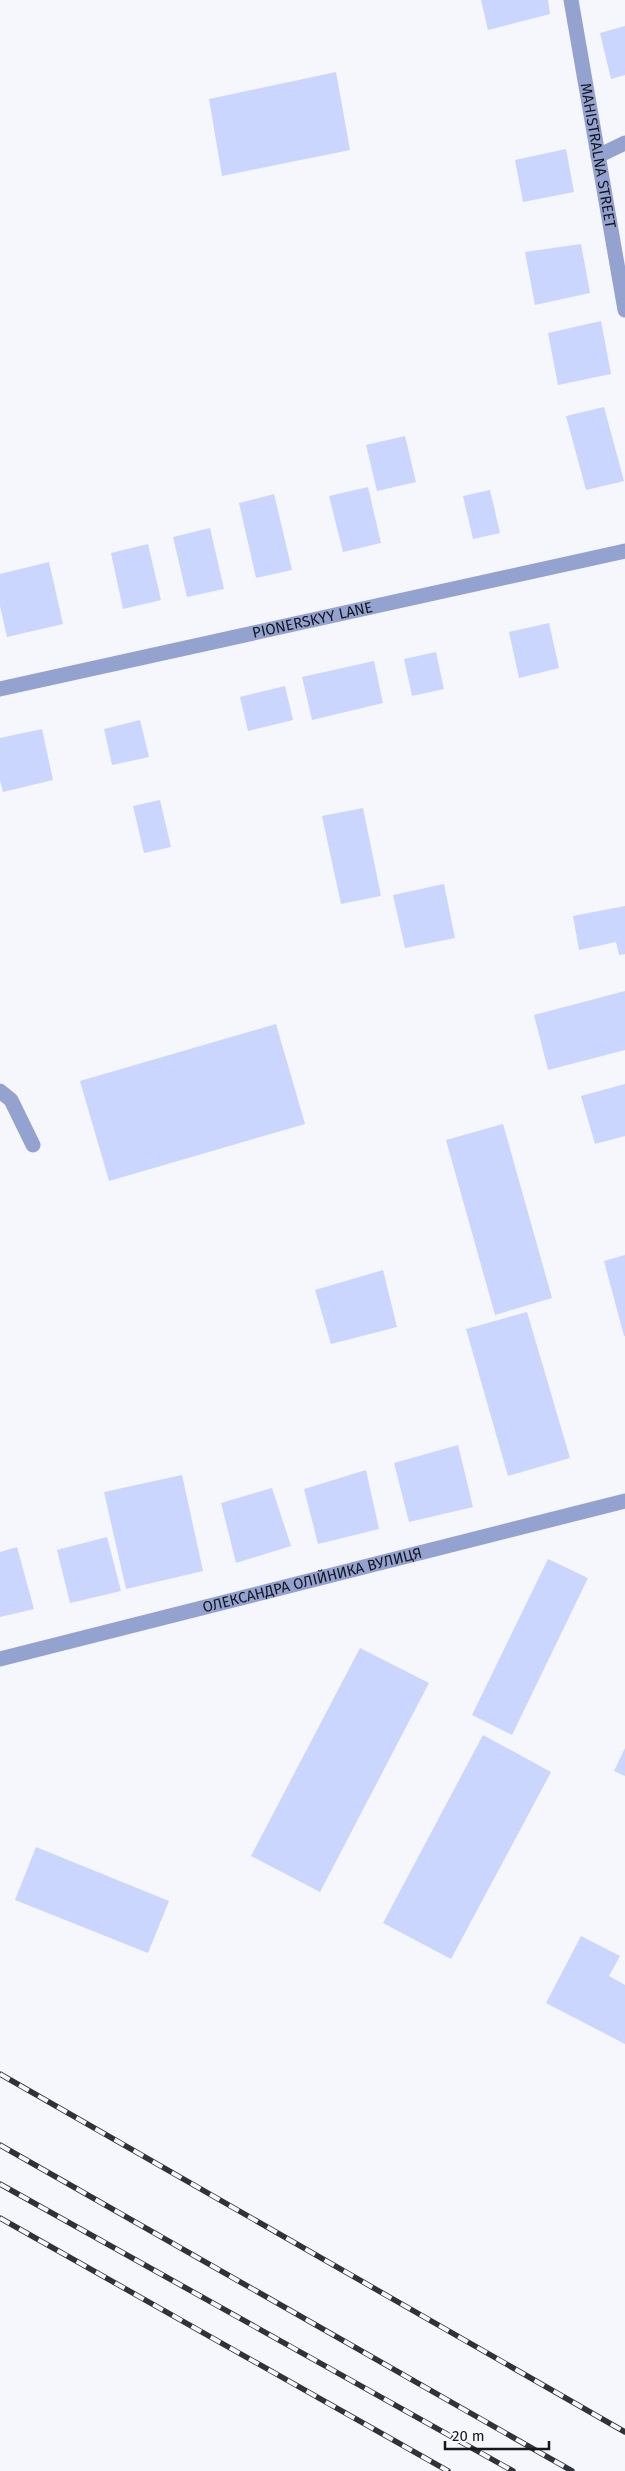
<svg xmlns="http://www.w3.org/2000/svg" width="625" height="2471" viewBox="0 0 625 2471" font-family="'Fira Sans',sans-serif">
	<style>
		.building { fill: #cad6fd }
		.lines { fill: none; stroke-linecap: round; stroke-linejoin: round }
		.street { stroke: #93a2cf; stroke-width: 15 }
		.rail-casing { stroke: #303239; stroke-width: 5.5 }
		.rail { stroke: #f6f7fc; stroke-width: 4; stroke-dasharray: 11; stroke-linecap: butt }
		.labels { text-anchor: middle; stroke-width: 4.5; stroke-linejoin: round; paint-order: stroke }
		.street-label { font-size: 15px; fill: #15171f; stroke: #f6f7fc }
	</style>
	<rect width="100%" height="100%" fill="#f6f7fc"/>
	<path class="building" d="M 481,0 L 548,0 L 550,14 L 488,30 Z
		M 625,26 L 625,75 L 611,79 L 600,33 Z
		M 336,72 L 350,150 L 222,176 L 209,99 Z
		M 566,149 L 574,192 L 523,202 L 515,160 Z
		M 581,244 L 590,293 L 535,305 L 525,252 Z
		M 601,321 L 611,374 L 558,385 L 548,333 Z
		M 604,407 L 624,481 L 586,490 L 566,416 Z
		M 405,436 L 416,482 L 377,491 L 366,445 Z
		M 368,487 L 381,543 L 343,552 L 329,496 Z
		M 490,490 L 500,533 L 473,539 L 463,496 Z
		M 274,494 L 292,570 L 256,578 L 239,503 Z
		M 210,528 L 224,589 L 187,597 L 173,537 Z
		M 148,544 L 161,600 L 123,609 L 111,553 Z
		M 49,562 L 63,624 L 7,637 L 0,606 L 0,574 Z
		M 549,623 L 559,668 L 519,678 L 509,632 Z
		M 436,652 L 444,689 L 412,696 L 404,659 Z
		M 374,661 L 383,703 L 312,720 L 302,677 Z
		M 285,686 L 293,720 L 248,731 L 240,697 Z
		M 140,720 L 149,757 L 112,765 L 104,729 Z
		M 42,729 L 53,780 L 3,792 L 0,780 L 0,738 Z
		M 160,800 L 171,847 L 144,853 L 133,806 Z
		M 363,808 L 381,896 L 341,904 L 322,816 Z
		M 444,884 L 455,938 L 405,948 L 393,895 Z
		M 625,906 L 625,954 L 619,955 L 616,942 L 579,950 L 573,916 Z
		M 625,991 L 625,1050 L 548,1070 L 534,1015 Z
		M 276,1024 L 305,1124 L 109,1181 L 80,1081 Z
		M 625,1084 L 625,1136 L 595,1144 L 581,1096 Z
		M 503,1124 L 552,1298 L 495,1315 L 446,1140 Z
		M 625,1255 L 625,1336 L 624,1336 L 604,1261 Z
		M 383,1270 L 397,1327 L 331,1344 L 315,1290 Z
		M 527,1312 L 570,1458 L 508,1476 L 466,1329 Z
		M 458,1445 L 473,1507 L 409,1522 L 394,1463 Z
		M 366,1470 L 379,1529 L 318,1544 L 304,1489 Z
		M 182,1475 L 203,1571 L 126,1589 L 104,1492 Z
		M 272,1488 L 291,1546 L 236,1563 L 221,1503 Z
		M 107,1537 L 121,1591 L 70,1603 L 57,1550 Z
		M 17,1547 L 34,1609 L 0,1617 L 0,1552 Z
		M 548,1559 L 588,1578 L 512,1735 L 472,1715 Z
		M 360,1648 L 429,1683 L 320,1892 L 251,1856 Z
		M 483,1735 L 551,1772 L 451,1959 L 383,1923 Z
		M 625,1748 L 625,1776 L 614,1771 Z
		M 36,1847 L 169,1901 L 148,1953 L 15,1900 Z
		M 581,1936 L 620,1956 L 609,1976 L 625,1985 L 625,2044 L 546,2003 Z"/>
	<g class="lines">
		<g class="street">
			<path id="s1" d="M 571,0 L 625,310"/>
			<path d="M 598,156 L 625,143"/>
			<path id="s2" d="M 0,689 L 625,551"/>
			<path d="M 0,1091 L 11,1100 L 33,1145"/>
			<path id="s3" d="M 0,1659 L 625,1501"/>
		</g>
		<g class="rail-casing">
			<path id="rail" d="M 0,2074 L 625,2432
				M 0,2145 L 572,2471
				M 0,2184 L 513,2471
				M 0,2218 L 448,2471"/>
		</g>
		<use href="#rail" class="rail"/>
	</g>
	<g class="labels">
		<g class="street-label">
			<text dy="5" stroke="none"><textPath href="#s1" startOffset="158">MAHISTRALNA STREET</textPath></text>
			<text dy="5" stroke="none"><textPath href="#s2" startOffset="320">PIONERSKYY LANE</textPath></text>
			<text dy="5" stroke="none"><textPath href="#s3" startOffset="322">ОЛЕКСАНДРА ОЛІЙНИКА ВУЛИЦЯ</textPath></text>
		</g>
	</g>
	<path d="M445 2441v8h104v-8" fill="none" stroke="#15171f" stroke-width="2.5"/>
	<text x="452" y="2441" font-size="15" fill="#15171f" stroke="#f6f7fc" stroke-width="4" paint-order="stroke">20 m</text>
</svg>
